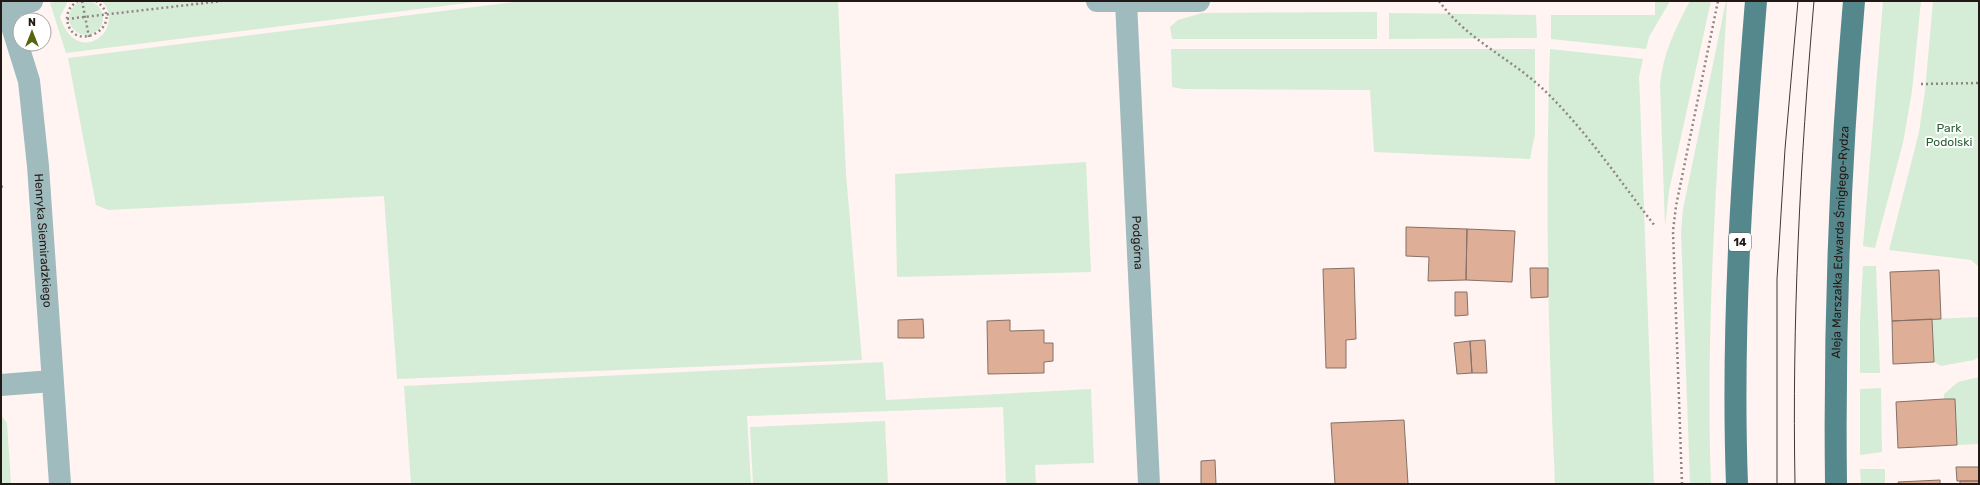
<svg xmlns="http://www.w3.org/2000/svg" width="1980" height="485" viewBox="0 0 1980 485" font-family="Rubik,sans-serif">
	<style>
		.green { fill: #d5edd6 }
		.building { fill: #deae97; stroke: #857167 }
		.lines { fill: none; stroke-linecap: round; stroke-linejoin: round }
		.path { stroke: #8f8582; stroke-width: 2.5; stroke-dasharray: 2 3; stroke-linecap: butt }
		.minor { stroke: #a0bbbd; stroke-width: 22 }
		.major { stroke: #55888c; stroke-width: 22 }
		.tram { stroke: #403734; stroke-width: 1 }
		.labels { text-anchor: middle; stroke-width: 4; stroke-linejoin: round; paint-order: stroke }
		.shield { fill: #fff; stroke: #645e5c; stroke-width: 1 }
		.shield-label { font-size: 11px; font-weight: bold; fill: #221916 }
		.park-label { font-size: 12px; fill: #285f31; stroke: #fff }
		.street-label { font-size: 12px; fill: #221916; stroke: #fff }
	</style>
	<rect width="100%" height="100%" fill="#fff4f1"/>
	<path class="green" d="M 56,1 L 68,1 L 60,17 C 77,69 127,30 102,1 L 483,1 L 66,53 L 50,3 Z
		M 522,1 L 838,1 L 846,174 L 862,360 L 397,379 L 384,196 L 108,210 L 96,205 L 68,58 Z
		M 1655,1 L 1670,1 L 1649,37 L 1646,49 L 1551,39 L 1551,15 L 1655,15 Z
		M 1690,1 L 1711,1 L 1669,191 L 1665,226 L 1660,85 C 1663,53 1675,29 1690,1 Z
		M 1726,1 L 1727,1 C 1718,162 1705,323 1711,484 L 1690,484 L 1681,232 L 1683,209 Z
		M 1883,1 L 1921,1 L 1912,91 L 1903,143 L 1875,248 L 1863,246 Z
		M 1933,1 L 1979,1 L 1979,267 L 1971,260 L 1889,250 L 1919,132 L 1925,91 Z
		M69 18a17 17 0 1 1 34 0a17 17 0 1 1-34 0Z
		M 1377,12 L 1377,39 L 1172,39 L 1170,27 L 1178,20 L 1202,13 Z
		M 1389,13 L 1536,15 L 1537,38 L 1389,39 Z
		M 1171,49 L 1535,49 L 1535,134 L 1530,159 L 1374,152 L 1370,90 L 1183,89 L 1172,87 Z
		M 1550,49 L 1643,59 L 1639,77 L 1640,99 L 1654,484 L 1555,484 C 1548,339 1545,194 1550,49 Z
		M 1086,162 L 1091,272 L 897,277 L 895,174 Z
		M 1863,266 L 1876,266 L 1880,373 L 1860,373 L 1860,322 Z
		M 1979,317 L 1979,357 L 1974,360 L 1941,366 L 1934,362 L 1932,319 Z
		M 883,362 L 886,400 L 1091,389 L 1094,463 L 1035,465 L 1036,484 L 1006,484 L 1003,407 L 747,416 L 751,484 L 411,484 L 404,386 Z
		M 1979,377 L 1979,444 L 1957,445 L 1955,399 L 1944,399 L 1944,394 L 1958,382 Z
		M 1881,388 L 1882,452 L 1860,455 L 1860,389 Z
		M 1,415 L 7,423 L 11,484 L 1,484 Z
		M 885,421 L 888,484 L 753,484 L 750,427 Z
		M 1860,469 L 1885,469 L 1885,484 L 1861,484 Z"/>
	<path class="building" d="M 1406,227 L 1467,229 L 1466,280 L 1428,281 L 1429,257 L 1406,256 Z
		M 1467,229 L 1515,231 L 1512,282 L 1466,280 Z
		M 1354,268 L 1356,339 L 1346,340 L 1346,368 L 1326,368 L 1323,269 Z
		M 1530,268 L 1548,268 L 1548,297 L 1531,298 Z
		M 1939,270 L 1941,319 L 1892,321 L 1890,272 Z
		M 1455,292 L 1467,292 L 1468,315 L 1455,316 Z
		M 923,319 L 924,338 L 898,338 L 898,320 Z
		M 1932,319 L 1934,362 L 1893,364 L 1892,321 Z
		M 1010,320 L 1010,331 L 1044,330 L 1044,343 L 1053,343 L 1053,361 L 1044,362 L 1044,373 L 988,374 L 987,321 Z
		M 1485,340 L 1487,373 L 1472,373 L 1470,341 Z
		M 1470,341 L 1472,373 L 1457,374 L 1454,343 Z
		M 1944,399 L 1955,399 L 1957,445 L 1898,448 L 1896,402 Z
		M 1404,420 L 1408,484 L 1335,484 L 1331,423 Z
		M 1215,460 L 1216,484 L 1201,484 L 1201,461 Z
		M 1956,467 L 1979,467 L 1979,481 L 1957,481 Z
		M 1940,480 L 1940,484 L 1899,484 L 1898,482 Z
		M 1960,481 L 1979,481 L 1979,484 L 1960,484 Z"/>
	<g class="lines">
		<path class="path" d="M 78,1 C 71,5 67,11 67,19 C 71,57 130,25 96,1
			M 82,1 L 89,37
			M 1439,1 C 1466,39 1510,58 1543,89 C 1586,130 1619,180 1655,226
			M 67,19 L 222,1
			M 1921,84 L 1979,83
			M 1,187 L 3,186
			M 1682,484 L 1673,231 L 1676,206 L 1718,1"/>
		<g class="minor">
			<path id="s1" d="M 4,1 L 29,81 L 38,166 L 60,484"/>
			<path d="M 1097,1 L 1199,1"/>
			<path id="s2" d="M 1126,2 L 1149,484"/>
			<path d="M 6,9 L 32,1"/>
			<path d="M 1,385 L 52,381"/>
		</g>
		<g class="major">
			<path d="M 1737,484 C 1731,323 1743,161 1756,1"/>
			<path id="s3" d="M 1836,484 C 1834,323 1840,162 1854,1"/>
		</g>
		<path class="tram" d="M 1777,484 L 1777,279 L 1785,149 L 1798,1
			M 1795,484 C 1792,322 1800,162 1814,1"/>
	</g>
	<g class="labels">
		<rect class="shield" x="1729" y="233" width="22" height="18" rx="3"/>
		<g class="shield-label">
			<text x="1740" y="246">14</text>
		</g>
		<g class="park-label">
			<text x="1949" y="132">Park<tspan x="1949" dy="14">Podolski</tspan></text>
		</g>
		<g class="street-label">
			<text dy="4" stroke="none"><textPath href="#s1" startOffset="244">Henryka Siemiradzkiego</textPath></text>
			<text dy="4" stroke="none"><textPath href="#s3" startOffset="242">Aleja Marszałka Edwarda Śmigłego-Rydza</textPath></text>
			<text dy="4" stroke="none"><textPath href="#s2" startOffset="241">Podgórna</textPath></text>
		</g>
	</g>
	<rect width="1980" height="485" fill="none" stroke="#221916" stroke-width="4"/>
	<g transform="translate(32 32)"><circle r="19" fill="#ffffff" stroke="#a7a3a2"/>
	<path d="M0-3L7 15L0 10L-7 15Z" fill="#57660e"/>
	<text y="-6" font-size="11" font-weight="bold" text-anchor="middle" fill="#221916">N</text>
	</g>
</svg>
